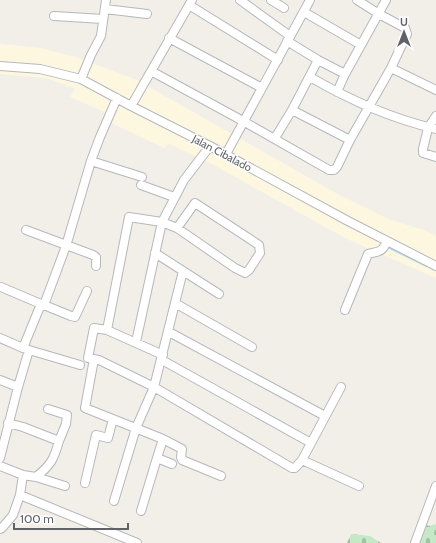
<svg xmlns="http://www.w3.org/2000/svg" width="436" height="543" viewBox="0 0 436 543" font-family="Cabin,sans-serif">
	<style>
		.commercial { fill: #fef7e0 }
		.cemetery { fill: url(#cemetery-stones) }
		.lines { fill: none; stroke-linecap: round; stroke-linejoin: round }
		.stream { stroke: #aadaff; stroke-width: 2.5 }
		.minor-casing { stroke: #b5b8bc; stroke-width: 10 }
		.minor { stroke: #fff; stroke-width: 8 }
		.labels { text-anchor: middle; stroke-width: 3; stroke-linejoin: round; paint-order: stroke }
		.street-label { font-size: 11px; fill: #5f6368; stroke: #fff }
	</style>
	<defs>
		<pattern id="cemetery-stones" width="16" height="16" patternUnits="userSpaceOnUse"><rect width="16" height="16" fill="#c5e8c5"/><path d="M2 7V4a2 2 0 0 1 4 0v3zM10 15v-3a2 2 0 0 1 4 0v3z" fill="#a3c0a4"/></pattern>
	</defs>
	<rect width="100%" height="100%" fill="#f1efe8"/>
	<path class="commercial" d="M 0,44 L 41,48 L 78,58 L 137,80 L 341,196 L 391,220 L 424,230 L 436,236 L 436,278 L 345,238 L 210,163 L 169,144 L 164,148 L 103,119 L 105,112 L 70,97 L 75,88 L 46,78 L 0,74 Z"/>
	<path class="cemetery" d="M 419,522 L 429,526 L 436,524 L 436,543 L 410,543 Z
		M 351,534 L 370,536 L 381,543 L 347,543 Z"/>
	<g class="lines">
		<path class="stream" d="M 388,247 L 427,266"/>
		<g class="minor-casing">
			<path id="minor" d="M 240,0 L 290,36
				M 271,0 L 284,8
				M 357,0 L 379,14 L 405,28 L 407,34 L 391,68
				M 189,5 L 278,60
				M 105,9 L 147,14
				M 304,12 L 361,45
				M 54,16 L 103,19
				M 169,38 L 262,88
				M 287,41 L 318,60 L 345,74
				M 0,66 L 40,69 L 81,79 L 131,106 L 210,146 L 348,221 L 436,266
				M 151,71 L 243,121 L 329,170 L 334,170 L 337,167 L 350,140 L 391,68 L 436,90
				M 310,77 C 348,99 393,119 436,129
				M 81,79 L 91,55 L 101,36 L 106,0
				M 337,92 L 345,74 L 386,0
				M 131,106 L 192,0
				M 292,110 L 350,140
				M 436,116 L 428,128 L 423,149 L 423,153 L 436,157
				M 275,138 L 292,110 L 318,60
				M 226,154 L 310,0
				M 91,161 L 142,177
				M 141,185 L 174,197
				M 26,230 L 93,255 L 96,257 L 96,266
				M 155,253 L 219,294
				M 1,287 L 41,304
				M 175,303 L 252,347
				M 44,305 L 71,316 L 75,317 L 87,291
				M 345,310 L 368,254 C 379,251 382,253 387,241
				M 107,330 L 129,217 L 162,222 L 177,228 L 235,268 L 245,273 L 249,270 L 260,253 L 259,245 L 195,203 L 177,228
				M 169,332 L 325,416
				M 0,338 L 23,348
				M 136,342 L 162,222 L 184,180 L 210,146
				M 29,350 L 80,365
				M 163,355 L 107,330 L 94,328 L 88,358 L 99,360 L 154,387 L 183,271
				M 94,359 L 85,408 L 163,439 L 182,449 L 181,457 L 182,460 L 221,476
				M 162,360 L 311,443
				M 0,380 L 18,387
				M 48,409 L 67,415 L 66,424 L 59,441
				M 8,423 L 23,427 L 59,441 C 54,459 51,465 36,477
				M 163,439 L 157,458 L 172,464
				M 0,458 L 18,387 L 29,350 L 23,348 L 41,304 L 44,305 L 66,246 L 91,161 L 100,137 L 117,98
				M 302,460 L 359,486
				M 0,466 L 23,475 L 36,477 L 65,486
				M 85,483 L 96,435 L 108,438 L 113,419
				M 20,495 L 137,543
				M 114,501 L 136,428 L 154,387 L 292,468 L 295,468 L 302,460 L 341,387
				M 141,511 L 157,458
				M 0,529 L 2,528 L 13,515 L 20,495 L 23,475
				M 415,543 L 436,486"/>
		</g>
		<use href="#minor" class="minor"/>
	</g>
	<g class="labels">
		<g class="street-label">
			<text transform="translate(222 153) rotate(28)" y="4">Jalan Cibalado</text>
		</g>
	</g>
	<g transform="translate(404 32)" stroke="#ffffff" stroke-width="3" paint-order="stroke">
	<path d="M0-3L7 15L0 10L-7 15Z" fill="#5f6368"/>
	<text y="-6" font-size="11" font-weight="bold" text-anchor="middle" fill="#5f6368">U</text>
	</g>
	<path d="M14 523v6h114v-6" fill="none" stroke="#5f6368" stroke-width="2"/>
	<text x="20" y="523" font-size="12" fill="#5f6368" stroke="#ffffff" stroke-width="3" paint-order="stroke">100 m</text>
</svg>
